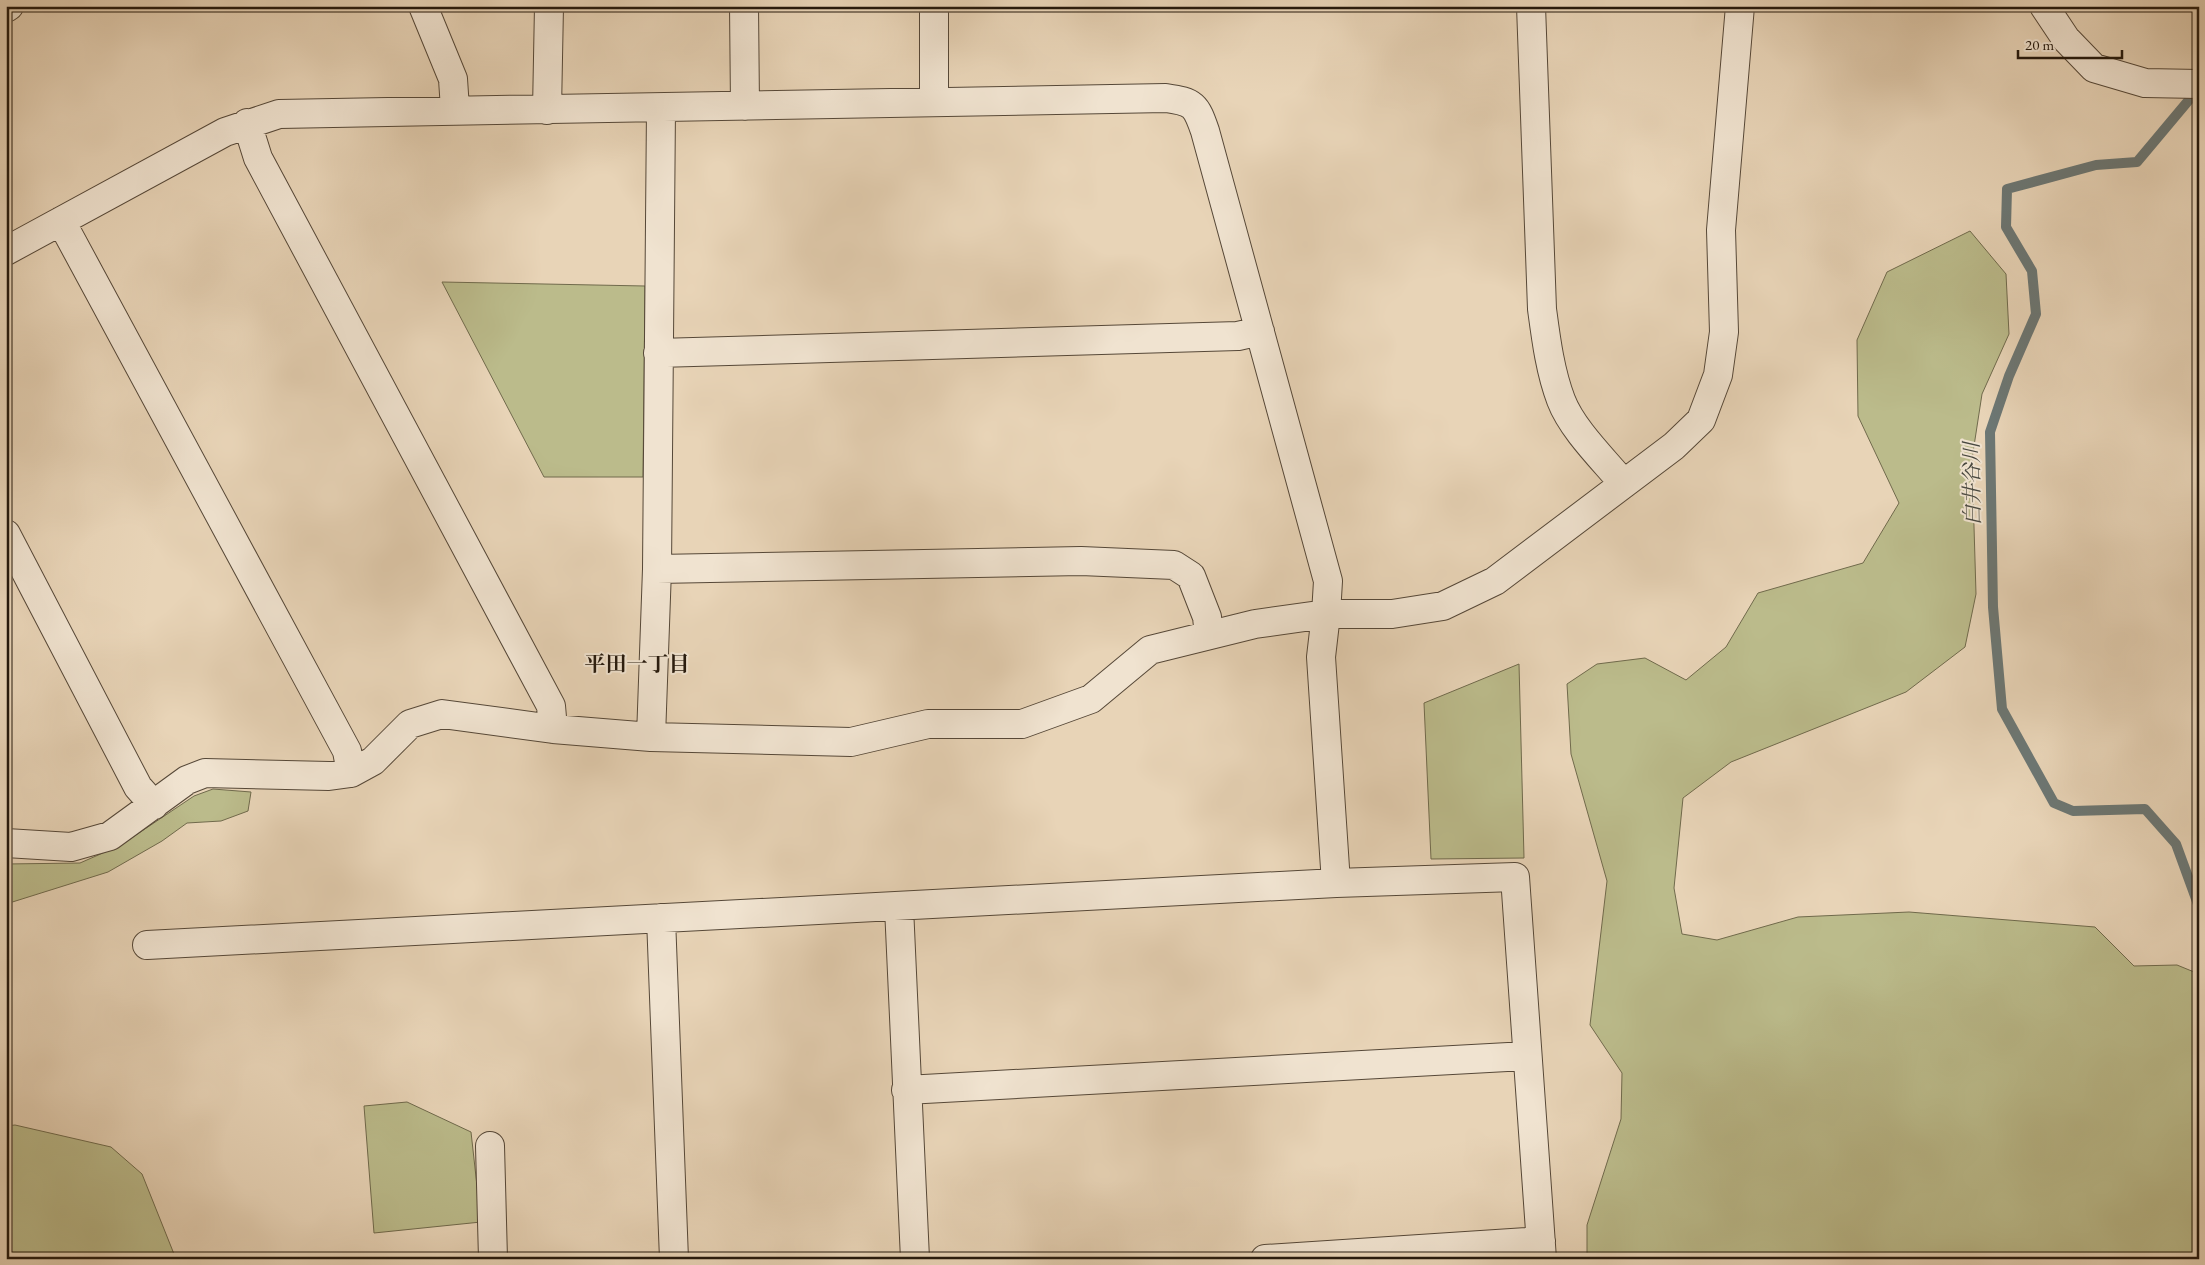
<svg xmlns="http://www.w3.org/2000/svg" width="2205" height="1265" viewBox="0 0 2205 1265" font-family="'EB Garamond','Noto Serif JP',serif">
	<style>
		.green { fill: #bbbb8b; stroke: #706a4c }
		.lines { fill: none; stroke-linecap: round; stroke-linejoin: round }
		.stream { stroke: #6c7774; stroke-width: 10 }
		.minor-casing { stroke: #564838; stroke-width: 30 }
		.minor { stroke: #f0e3d0; stroke-width: 28 }
		.labels { text-anchor: middle; stroke-width: 4; stroke-linejoin: round; paint-order: stroke }
		.water-label { font-size: 21px; font-style: italic; fill: #484840; stroke: #f0e3d0 }
		.neighbourhood-label { font-size: 21px; font-weight: bold; fill: #25190d; stroke: #f0e3d0 }
	</style>
	<rect width="100%" height="100%" fill="#e8d4b7"/>
	<filter id="stains"><feTurbulence type="fractalNoise" baseFrequency=".004" numOctaves="4"/><feColorMatrix values="0 0 0 0 .2 0 0 0 0 .09 0 0 0 0 .02 0 0 0 .5 -.17"/></filter>
	<radialGradient id="worn" r=".72"><stop offset=".6" stop-color="#630" stop-opacity="0"/><stop offset="1" stop-color="#630" stop-opacity=".3"/></radialGradient>
	<path class="green" d="M 1970,231 L 2006,274 L 2009,334 L 1982,394 L 1972,459 L 1976,594 L 1965,647 L 1906,692 L 1731,762 L 1683,798 L 1674,888 L 1682,934 L 1717,940 L 1798,917 L 1909,912 L 2095,927 L 2134,966 L 2177,965 L 2199,974 L 2199,1259 L 1587,1259 L 1587,1225 L 1621,1119 L 1622,1073 L 1590,1025 L 1607,881 L 1571,754 L 1567,684 L 1597,664 L 1645,658 L 1686,680 L 1726,647 L 1758,593 L 1863,563 L 1899,503 L 1858,416 L 1857,340 L 1887,272 Z
		M 442,282 L 645,286 L 643,477 L 544,477 Z
		M 1519,664 L 1524,858 L 1431,859 L 1424,703 Z
		M 213,789 L 251,792 L 248,811 L 221,821 L 187,823 L 162,841 L 108,872 L 6,904 L 6,864 L 80,863 L 121,845 L 194,796 Z
		M 407,1102 L 471,1132 L 481,1222 L 374,1233 L 364,1106 Z
		M 15,1125 L 111,1147 L 142,1174 L 174,1254 L 179,1259 L 6,1259 L 6,1126 Z"/>
	<g class="lines">
		<path class="stream" d="M 2199,88 L 2137,162 L 2096,165 L 2007,189 L 2006,227 L 2032,271 L 2036,314 L 2009,376 L 1990,432 L 1993,607 L 2002,709 L 2054,803 L 2073,811 L 2145,809 L 2176,844 L 2199,907"/>
		<g class="minor-casing">
			<path id="minor" d="M 423,6 L 453,79 L 455,109
				M 744,6 L 745,106
				M 934,6 L 934,102
				M 1531,6 L 1542,309 C 1546,339 1550,371 1561,400 C 1572,429 1603,459 1623,483
				M 2044,6 L 2066,39 L 2094,68 L 2145,83 L 2199,84
				M 6,8 L 9,6
				M 547,110 L 549,6
				M 247,123 L 258,158 L 551,706 L 553,729
				M 61,221 L 347,751 L 351,773
				M 6,251 L 225,132 L 279,114 L 1166,98 C 1194,102 1196,105 1205,131 L 1328,581 L 1326,614 L 1321,657 L 1336,883
				M 658,353 L 1238,336 L 1260,331
				M 6,534 L 138,787 L 154,805
				M 657,569 L 1081,561 L 1174,565 L 1191,576 L 1207,617 L 1209,635
				M 651,737 L 657,569 L 661,108
				M 6,843 L 71,847 L 110,836 L 187,780 L 205,773 L 329,776 L 351,773 L 373,761 L 410,724 L 442,714 L 553,729 L 651,737 L 851,742 L 928,724 L 1022,724 L 1091,699 L 1150,650 L 1255,624 L 1326,614 L 1392,614 L 1443,606 L 1495,581 L 1674,446 L 1701,420 L 1718,375 L 1724,332 L 1721,230 L 1740,6
				M 899,907 L 915,1259
				M 661,918 L 674,1259
				M 147,945 L 1336,883 L 1515,877 L 1542,1259
				M 906,1090 L 1527,1056
				M 490,1146 L 493,1259
				M 1265,1259 L 1541,1241"/>
		</g>
		<use href="#minor" class="minor"/>
	</g>
	<g class="labels">
		<g class="water-label">
			<text transform="translate(1972 484) rotate(-91)" y="7">白井谷川</text>
		</g>
		<g class="neighbourhood-label">
			<text x="637" y="671">平田一丁目</text>
		</g>
	</g>
	<rect width="2205" height="1265" fill="none" stroke="#e8d4b7" stroke-width="25"/>
	<rect x="8" y="8" width="2190" height="1250" fill="none" stroke="#25190d" stroke-width="2.5"/>
	<rect x="12" y="12" width="2180" height="1240" fill="none" stroke="#25190d"/>
	<path d="M2018 50v8h104v-8" fill="none" stroke="#25190d" stroke-width="2.5"/>
	<text x="2025" y="50" font-size="15" fill="#25190d" stroke="#f0e3d0" stroke-width="4" paint-order="stroke">20 m</text>
	<rect width="100%" height="100%" filter="url(#stains)"/>
	<rect width="100%" height="100%" fill="url(#worn)"/>
</svg>
